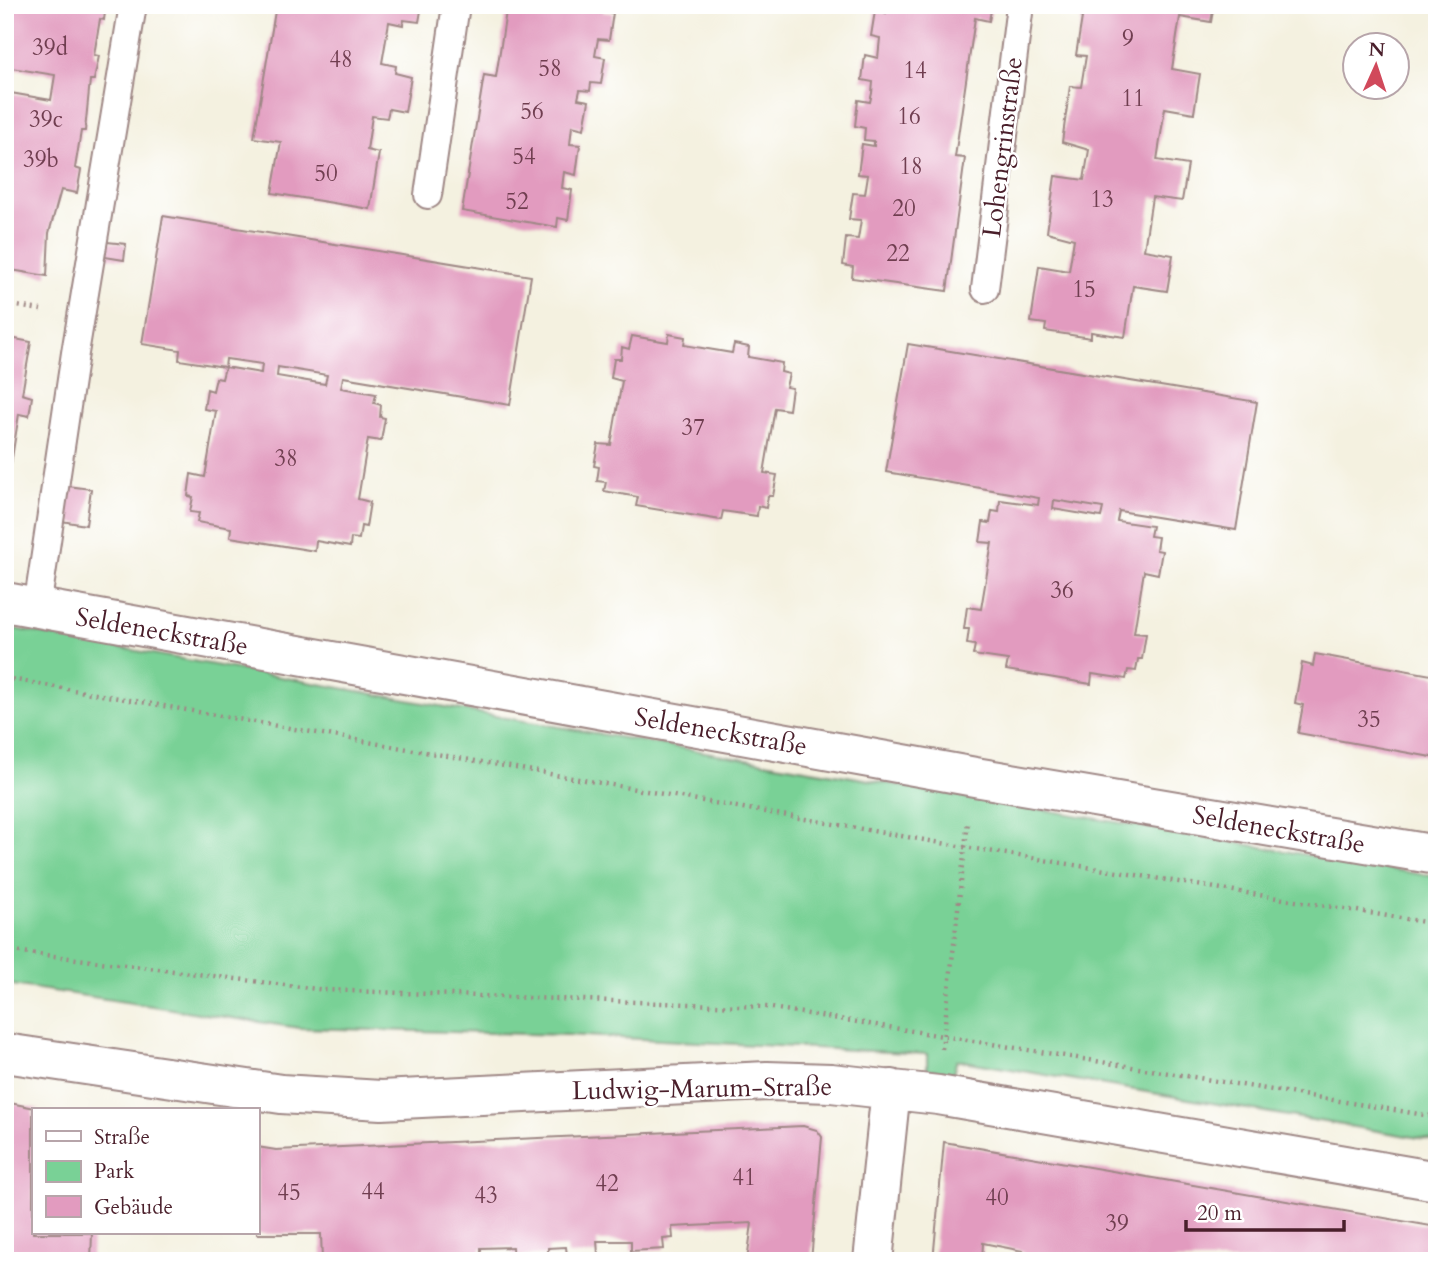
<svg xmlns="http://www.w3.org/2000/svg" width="1442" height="1266" viewBox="0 0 1442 1266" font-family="Cardo,serif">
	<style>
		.green { fill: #79d196; stroke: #627860; stroke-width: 2 }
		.building { fill: #e29bbf; fill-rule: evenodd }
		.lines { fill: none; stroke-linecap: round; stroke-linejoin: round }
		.service-casing { stroke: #9f8886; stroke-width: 30 }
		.minor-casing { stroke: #9f8886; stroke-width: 42 }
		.path { stroke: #9f8886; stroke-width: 4.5; stroke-dasharray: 2 5; stroke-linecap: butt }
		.service { stroke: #fff; stroke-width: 26 }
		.minor { stroke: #fff; stroke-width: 38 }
		.labels { text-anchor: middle; stroke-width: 5; stroke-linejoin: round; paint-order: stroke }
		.number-label { font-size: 23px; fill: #703e50 }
		.street-label { font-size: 26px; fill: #4a1f2b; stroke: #fff }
	</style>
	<rect width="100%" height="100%" fill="#fff"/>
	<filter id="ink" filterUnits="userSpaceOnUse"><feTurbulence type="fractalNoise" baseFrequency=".0143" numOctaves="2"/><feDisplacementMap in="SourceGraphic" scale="14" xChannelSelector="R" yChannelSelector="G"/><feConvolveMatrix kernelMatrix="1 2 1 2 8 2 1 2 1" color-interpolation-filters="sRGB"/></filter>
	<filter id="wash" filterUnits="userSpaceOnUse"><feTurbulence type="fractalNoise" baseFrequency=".00686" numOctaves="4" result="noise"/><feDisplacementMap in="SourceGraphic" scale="28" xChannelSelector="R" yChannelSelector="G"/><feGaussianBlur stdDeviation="1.57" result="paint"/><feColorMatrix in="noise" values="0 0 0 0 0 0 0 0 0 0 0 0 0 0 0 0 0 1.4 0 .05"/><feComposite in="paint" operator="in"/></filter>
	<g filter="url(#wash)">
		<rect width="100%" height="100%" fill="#f4f1e0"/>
		<path class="green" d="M 5,627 L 501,717 L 1437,877 L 1437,1141 L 957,1060 L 953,1073 L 927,1069 L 927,1054 L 566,1035 L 299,1028 L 5,984 Z"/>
		<g id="blocks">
			<path class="building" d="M 10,5 L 106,5 L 104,20 L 100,19 L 94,55 L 99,56 L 94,80 L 90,80 L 85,131 L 81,131 L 78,150 L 75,168 L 81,170 L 77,193 L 61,190 L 49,233 L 47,276 L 5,269 L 5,92 L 51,100 L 55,75 L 5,67 L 5,33 Z
				M 276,5 L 306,8 L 307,5 L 422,5 L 419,22 L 404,20 L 403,25 L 389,22 L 382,63 L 396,66 L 395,73 L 411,77 L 405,112 L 389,109 L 387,118 L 372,116 L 367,150 L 379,153 L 370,209 L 272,193 L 281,142 L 254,138 Z
				M 507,5 L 604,5 L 603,12 L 613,13 L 609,40 L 598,39 L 596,50 L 595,56 L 605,58 L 601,84 L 591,83 L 590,91 L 580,90 L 578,99 L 589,101 L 584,129 L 572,126 L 570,144 L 580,145 L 576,175 L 564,172 L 562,188 L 572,190 L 568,220 L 558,218 L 557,227 L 462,211 L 484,75 L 496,77 Z
				M 887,5 L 992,5 L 989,21 L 975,18 L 955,157 L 965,158 L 947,291 L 852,278 L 853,267 L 843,265 L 846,238 L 858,239 L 861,220 L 849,219 L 853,193 L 865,194 L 868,175 L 858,174 L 862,144 L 874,146 L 874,141 L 864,140 L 865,128 L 855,126 L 858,100 L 870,102 L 872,93 L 873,82 L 862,80 L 865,55 L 878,58 L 880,38 L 871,36 L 875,11 L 886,13 Z
				M 1084,5 L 1214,5 L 1211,22 L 1180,17 L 1172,69 L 1200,74 L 1194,113 L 1165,108 L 1157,160 L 1188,165 L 1182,201 L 1152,197 L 1144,250 L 1173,255 L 1167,291 L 1133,286 L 1125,337 L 1091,332 L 1091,338 L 1045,331 L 1046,324 L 1031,322 L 1039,266 L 1069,271 L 1074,239 L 1047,232 L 1055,176 L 1084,180 L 1089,150 L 1062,142 L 1070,86 L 1081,87 L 1086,56 L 1076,55 Z
				M 163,216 L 531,276 L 510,405 L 343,377 L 341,388 L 376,394 L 374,403 L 381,405 L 380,417 L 385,418 L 381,441 L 368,439 L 358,499 L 370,502 L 366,527 L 361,526 L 359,539 L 351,538 L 350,547 L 316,541 L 315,551 L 230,537 L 231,528 L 197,522 L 199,513 L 190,512 L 193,497 L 188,496 L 191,474 L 205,477 L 216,411 L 204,409 L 207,389 L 213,391 L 216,378 L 222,379 L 225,367 L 261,373 L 262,364 L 226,359 L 225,367 L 179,360 L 180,350 L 142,344 ZM 278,367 L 327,375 L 325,384 L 277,376 Z
				M 107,242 L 126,244 L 124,260 L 105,257 Z
				M 669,334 L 685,337 L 684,345 L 732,353 L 734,344 L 749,347 L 748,357 L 782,363 L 781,372 L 789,374 L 786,387 L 792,388 L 789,410 L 775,408 L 764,473 L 777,475 L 773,496 L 768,496 L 766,508 L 758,506 L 757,516 L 723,511 L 721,520 L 636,506 L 638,497 L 604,491 L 606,482 L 597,481 L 599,467 L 594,466 L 598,444 L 611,445 L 622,381 L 611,378 L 614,359 L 621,359 L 622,347 L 629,349 L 632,336 L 668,342 Z
				M 5,337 L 31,342 L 22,394 L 32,397 L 29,416 L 19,414 L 7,489 Z
				M 908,344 L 1257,402 L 1236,530 L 1119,511 L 1117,521 L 1152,526 L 1150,536 L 1158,537 L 1156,550 L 1162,551 L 1158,574 L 1144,571 L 1134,633 L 1146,634 L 1142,659 L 1138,659 L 1136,671 L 1128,670 L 1126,679 L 1092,674 L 1091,684 L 1006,670 L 1008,660 L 973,655 L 975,645 L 967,644 L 969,629 L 964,629 L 967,607 L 981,609 L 992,543 L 980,542 L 983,522 L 990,523 L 992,511 L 999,512 L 1000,500 L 1038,505 L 1039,498 L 886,472 ZM 1054,500 L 1103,508 L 1101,517 L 1053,509 Z
				M 67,486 L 91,489 L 86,525 L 61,521 Z
				M 1315,654 L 1437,676 L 1437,758 L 1298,733 L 1303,705 L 1295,703 L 1302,663 L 1313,666 Z
				M 5,1102 L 40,1109 L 33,1110 L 33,1233 L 92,1233 L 91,1261 L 5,1261 Z
				M 803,1126 L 817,1130 L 822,1137 L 811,1261 L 747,1261 L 752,1223 L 672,1227 L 673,1238 L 663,1239 L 664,1249 L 631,1251 L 631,1241 L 597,1241 L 598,1254 L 567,1255 L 566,1247 L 548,1248 L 548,1255 L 513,1257 L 512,1247 L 481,1248 L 481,1259 L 455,1261 L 429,1261 L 429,1255 L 322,1260 L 321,1234 L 257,1234 L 257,1147 L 276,1150 Z
				M 944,1142 L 1437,1227 L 1437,1261 L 1021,1261 L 1023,1251 L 983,1243 L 982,1261 L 933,1261 Z"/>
		</g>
	</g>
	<g filter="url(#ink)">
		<use href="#blocks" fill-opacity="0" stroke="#9f8886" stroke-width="2"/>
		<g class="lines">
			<g class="service-casing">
				<path id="service" d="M 428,195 L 456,5
					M 985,289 L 1020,5
					M 37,608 L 75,353 L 133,5"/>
			</g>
			<g class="minor-casing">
				<path id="minor" d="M 5,602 L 975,777 L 1437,855
					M 5,1053 L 281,1094 L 381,1100 L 767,1081 L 831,1083 L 938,1095 L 1437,1181
					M 873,1261 L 891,1089"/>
			</g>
			<path class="path" d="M 5,304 L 41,310
				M 5,678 L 964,847 L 1437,924
				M 5,950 L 325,990 L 766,1007 L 1437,1117
				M 942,1049 L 968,821"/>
			<use href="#service" class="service"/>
			<use href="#minor" class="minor"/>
		</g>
	</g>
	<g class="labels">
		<g class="number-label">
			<text x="1128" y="46">9</text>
			<text x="50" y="55">39d</text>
			<text x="341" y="67">48</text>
			<text x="550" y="76">58</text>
			<text x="915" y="78">14</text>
			<text x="1133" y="106">11</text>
			<text x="532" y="119">56</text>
			<text x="909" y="124">16</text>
			<text x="46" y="127">39c</text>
			<text x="524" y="164">54</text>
			<text x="41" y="167">39b</text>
			<text x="911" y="174">18</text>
			<text x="326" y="181">50</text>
			<text x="1102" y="207">13</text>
			<text x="517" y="209">52</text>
			<text x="904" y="216">20</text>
			<text x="898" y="261">22</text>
			<text x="1084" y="297">15</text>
			<text x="693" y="435">37</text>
			<text x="286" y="466">38</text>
			<text x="1062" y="598">36</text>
			<text x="1369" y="727">35</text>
			<text x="744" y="1185">41</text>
			<text x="607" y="1191">42</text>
			<text x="373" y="1199">44</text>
			<text x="289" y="1200">45</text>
			<text x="486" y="1203">43</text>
			<text x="997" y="1205">40</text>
			<text x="1117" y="1231">39</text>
		</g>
		<g class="street-label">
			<text transform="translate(1002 147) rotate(-83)" y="9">Lohengrinstraße</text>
			<text transform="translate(162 631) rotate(10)" y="9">Seldeneckstraße</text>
			<text transform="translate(721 731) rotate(10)" y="9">Seldeneckstraße</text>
			<text transform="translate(1279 829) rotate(10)" y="9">Seldeneckstraße</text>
			<text transform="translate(702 1088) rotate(-1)" y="9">Ludwig-Marum-Straße</text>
		</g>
	</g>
	<rect width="1442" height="1266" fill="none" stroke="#fff" stroke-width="28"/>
	<rect x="32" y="1108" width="228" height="126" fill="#ffffff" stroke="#b7a5aa" stroke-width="2"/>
	<rect x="46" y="1131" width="35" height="10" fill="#ffffff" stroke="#b7a5aa" stroke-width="2"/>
	<text x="94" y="1144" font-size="21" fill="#4a1f2b">Straße</text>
	<rect x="46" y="1161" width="35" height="21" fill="#79d196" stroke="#b7a5aa" stroke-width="2"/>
	<text x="94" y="1178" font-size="21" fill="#4a1f2b">Park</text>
	<rect x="46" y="1196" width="35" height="21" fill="#e29bbf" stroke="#b7a5aa" stroke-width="2"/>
	<text x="94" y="1214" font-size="21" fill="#4a1f2b">Gebäude</text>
	<g transform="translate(1376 66) rotate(3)"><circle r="33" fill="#ffffff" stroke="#b7a5aa" stroke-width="2"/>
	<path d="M0-5L12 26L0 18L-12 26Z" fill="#d1495b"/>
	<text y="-10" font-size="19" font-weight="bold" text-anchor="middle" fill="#4a1f2b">N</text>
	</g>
	<path d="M1186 1220v10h158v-10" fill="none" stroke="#4a1f2b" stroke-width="3.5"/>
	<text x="1197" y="1220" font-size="21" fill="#4a1f2b" stroke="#ffffff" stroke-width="5" paint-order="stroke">20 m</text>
</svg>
